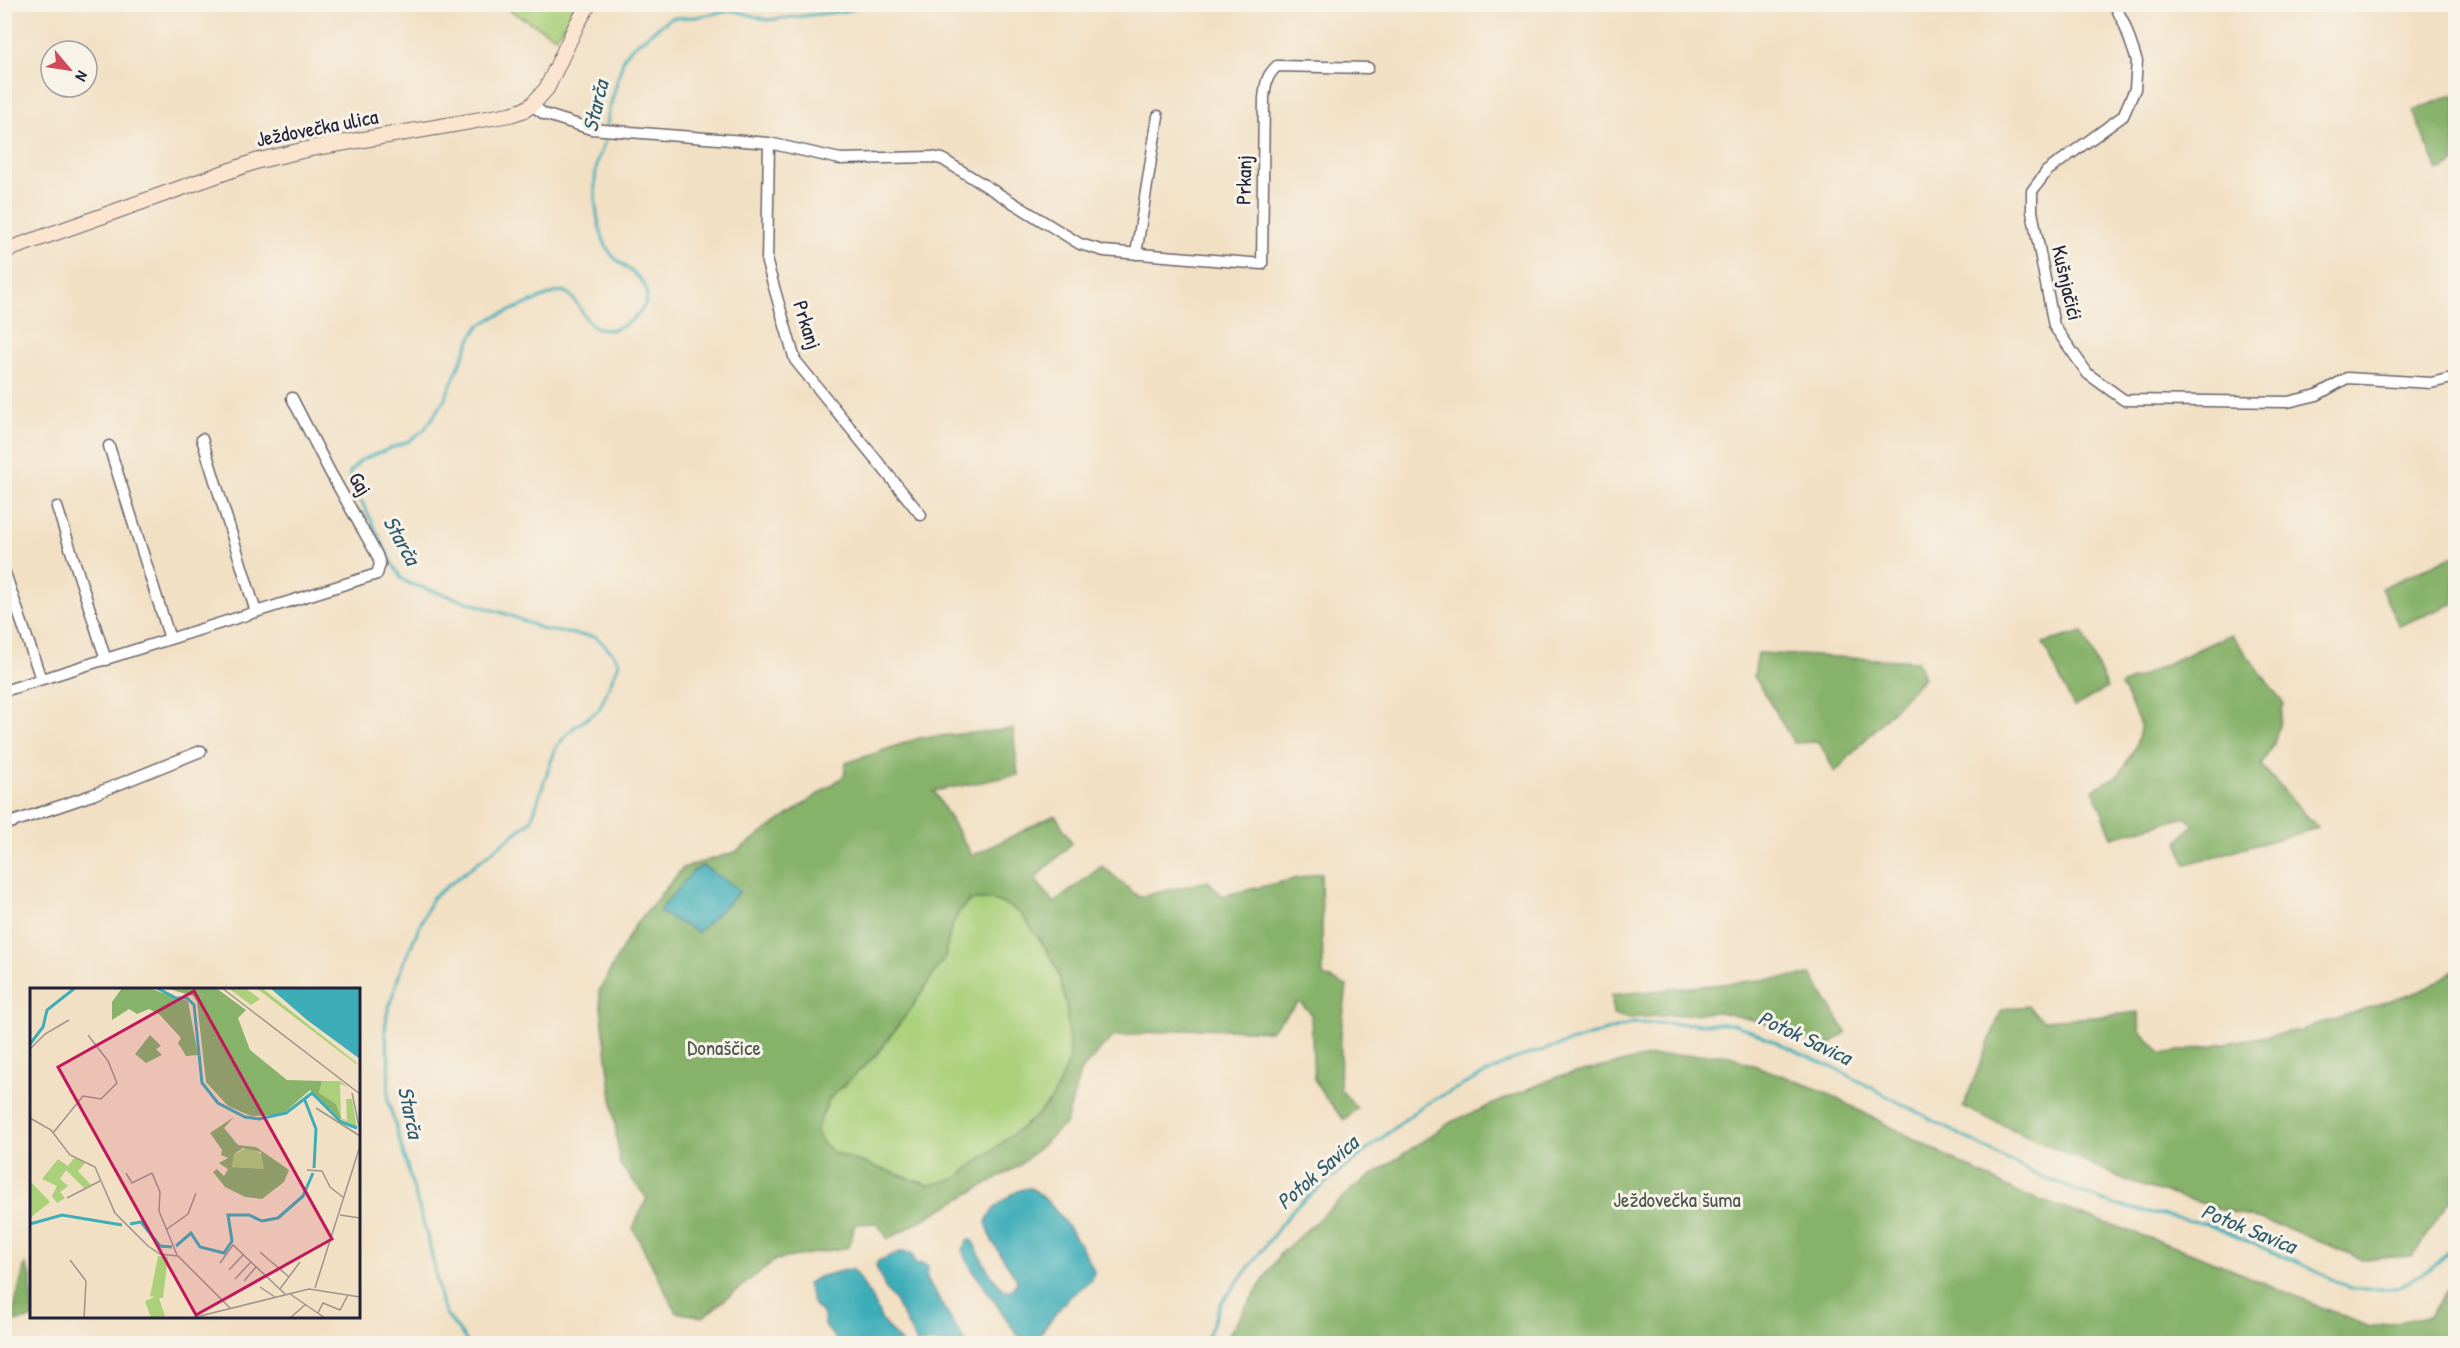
<svg xmlns="http://www.w3.org/2000/svg" width="2460" height="1348" viewBox="0 0 2460 1348" font-family="'Patrick Hand',sans-serif">
	<style>
		.green { fill: #aad07a; stroke: #66795a; stroke-width: 1.5 }
		.forest { fill: #87b26a; stroke: #546a52; stroke-width: 1.5; fill-rule: evenodd }
		.water { fill: #3dadb8; stroke: #30687a; stroke-width: 1.5 }
		.lines { fill: none; stroke-linecap: round; stroke-linejoin: round }
		.stream { stroke: #3dadb8; stroke-width: 3 }
		.minor-casing { stroke: #6b646b; stroke-width: 13 }
		.secondary-casing { stroke: #6b646b; stroke-width: 17 }
		.minor { stroke: #fff; stroke-width: 10 }
		.secondary { stroke: #fbe5cf; stroke-width: 15 }
		.labels { text-anchor: middle; stroke-width: 6; stroke-linejoin: round; paint-order: stroke }
		.street-label { font-size: 21px; fill: #22223b; stroke: #f7f3e8 }
		.park-label { font-size: 21px; fill: #4b564e; stroke: #f7f3e8 }
		.water-label { font-size: 22px; font-style: italic; fill: #2d5a6d; stroke: #f7f3e8 }
		.inset-river { fill: none; stroke: #3dadb8; stroke-width: 3 }
		.inset-road { fill: none; stroke: #9f948d; stroke-width: 1.5 }
		.view { fill: #c2185b; fill-opacity: 0.15; stroke: #c2185b; stroke-width: 3 }
		.inset-edge { fill: none; stroke: #22223b; stroke-width: 3 }
	</style>
	<rect width="100%" height="100%" fill="#f7f3e8"/>
	<filter id="ink" filterUnits="userSpaceOnUse"><feTurbulence type="fractalNoise" baseFrequency=".0167" numOctaves="2"/><feDisplacementMap in="SourceGraphic" scale="12" xChannelSelector="R" yChannelSelector="G"/><feConvolveMatrix kernelMatrix="1 2 1 2 8 2 1 2 1" color-interpolation-filters="sRGB"/></filter>
	<filter id="wash" filterUnits="userSpaceOnUse"><feTurbulence type="fractalNoise" baseFrequency=".008" numOctaves="4" result="noise"/><feDisplacementMap in="SourceGraphic" scale="24" xChannelSelector="R" yChannelSelector="G"/><feGaussianBlur stdDeviation="1.35" result="paint"/><feColorMatrix in="noise" values="0 0 0 0 0 0 0 0 0 0 0 0 0 0 0 0 0 1.4 0 .05"/><feComposite in="paint" operator="in"/></filter>
	<g filter="url(#wash)">
		<rect width="100%" height="100%" fill="#f2e0c4"/>
		<path class="green" d="M 500,5 L 579,4 L 579,5 L 556,37 Z
			M 970,900 L 993,900 L 1009,906 L 1023,916 L 1045,947 L 1056,967 L 1066,1002 L 1070,1060 L 1052,1099 L 1034,1118 L 955,1179 L 929,1185 L 834,1153 L 822,1143 L 816,1130 L 829,1099 L 878,1053 L 945,957 L 951,927 L 959,912 Z"/>
		<path class="forest" d="M 2455,94 L 2455,163 L 2438,171 L 2413,111 Z
			M 2455,555 L 2455,603 L 2399,626 L 2381,588 Z
			M 2083,632 L 2107,688 L 2074,707 L 2043,643 Z
			M 2231,634 L 2284,704 L 2274,744 L 2261,765 L 2318,828 L 2186,864 L 2178,842 L 2194,824 L 2186,817 L 2112,837 L 2093,789 L 2119,775 L 2135,748 L 2141,726 L 2121,685 Z
			M 1758,653 L 1917,661 L 1924,677 L 1835,772 L 1819,742 L 1794,743 L 1754,676 Z
			M 1013,729 L 1018,775 L 934,791 L 972,856 L 1055,815 L 1072,843 L 1035,879 L 1054,903 L 1102,866 L 1139,897 L 1208,881 L 1222,896 L 1321,873 L 1323,976 L 1347,986 L 1341,1032 L 1340,1089 L 1357,1108 L 1344,1120 L 1324,1096 L 1314,1079 L 1311,1013 L 1299,1002 L 1270,1031 L 1203,1028 L 1112,1037 L 1080,1072 L 1066,1123 L 1019,1166 L 888,1239 L 877,1223 L 855,1224 L 849,1247 L 775,1260 L 703,1317 L 676,1312 L 633,1228 L 647,1198 L 620,1165 L 599,991 L 635,925 L 683,868 L 735,852 L 844,776 L 846,763 L 919,738 ZM 703,866 L 739,892 L 698,932 L 699,867 ZM 970,900 L 993,900 L 1009,906 L 1023,916 L 1045,947 L 1056,967 L 1066,1002 L 1070,1060 L 1052,1099 L 1034,1118 L 955,1179 L 929,1185 L 834,1153 L 822,1143 L 816,1130 L 829,1099 L 878,1053 L 912,1007 L 945,957 L 951,927 L 959,912 Z
			M 2455,970 L 2455,1193 L 2412,1256 L 2362,1259 L 2284,1227 L 2135,1184 L 1963,1107 L 2002,1009 L 2028,1006 L 2043,1020 L 2095,1017 L 2138,1012 L 2140,1031 L 2162,1054 L 2301,1030 L 2427,988 Z
			M 1811,975 L 1846,1032 L 1825,1048 L 1779,1026 L 1719,1012 L 1627,1018 L 1613,1015 L 1612,995 Z
			M 1724,1054 L 1820,1090 L 2016,1192 L 2190,1252 L 2369,1327 L 2429,1316 L 2455,1279 L 2455,1343 L 1223,1343 L 1280,1254 L 1353,1188 L 1451,1122 L 1557,1077 L 1652,1056 Z
			M 25,1264 L 31,1276 L 32,1316 L 40,1317 L 11,1322 Z"/>
		<path class="water" d="M 703,866 L 737,888 L 739,892 L 698,932 L 660,913 L 659,911 L 693,871 Z
			M 1030,1188 C 1050,1196 1087,1252 1094,1272 L 1092,1280 L 1067,1299 L 1033,1343 L 1024,1344 L 971,1268 L 962,1250 L 968,1240 L 972,1240 C 979,1254 993,1284 1007,1291 L 1013,1289 L 1017,1282 L 1016,1278 L 992,1241 L 986,1222 C 991,1208 1014,1188 1030,1188 Z
			M 899,1252 L 912,1253 L 916,1265 L 921,1263 L 928,1266 L 926,1278 C 940,1299 951,1322 966,1343 L 917,1343 L 894,1299 L 887,1292 L 876,1266 L 878,1261 Z
			M 850,1269 L 853,1270 L 873,1299 L 882,1321 L 901,1343 L 839,1343 L 825,1326 L 824,1315 L 814,1305 L 807,1284 L 818,1277 Z"/>
		<g class="lines">
			<path class="stream" d="M 607,128 L 609,110 L 624,57 L 632,47 L 671,18 L 696,17 L 733,10 L 767,20 L 847,11 L 866,4
				M 469,1344 L 446,1314 L 441,1302 L 430,1246 L 388,1100 L 389,1062 L 385,1031 L 387,1014 L 401,969 L 432,898 L 531,821 L 556,747 L 573,728 L 599,710 L 619,663 L 613,653 L 596,637 L 545,630 L 509,615 L 408,583 L 401,578 L 393,565 L 350,478 L 350,472 L 361,460 L 409,441 L 424,430 L 444,401 L 471,338 L 479,326 L 492,318 L 554,293 L 563,291 C 581,298 581,324 601,329 C 619,334 648,313 647,294 C 645,275 621,267 611,254 C 596,233 592,189 597,164 C 599,154 605,146 606,134
				M 1205,1344 L 1220,1305 L 1294,1208 L 1422,1106 L 1514,1059 L 1633,1023 L 1735,1024 L 1836,1069 L 2034,1174 L 2114,1205 L 2206,1224 L 2299,1263 L 2352,1289 L 2396,1289 L 2439,1263 L 2456,1242"/>
		</g>
	</g>
	<g filter="url(#ink)">
		<g class="lines">
			<g class="minor-casing">
				<path id="minor" d="M 2114,4 L 2124,23 L 2137,61 L 2135,89 L 2123,116 L 2047,171 L 2032,191 L 2032,211 L 2054,326 L 2088,374 L 2124,400 L 2288,402 L 2317,395 L 2347,378 L 2431,383 L 2456,377
					M 532,105 L 544,114 L 591,129 L 769,143 L 840,159 L 931,157 L 942,159 L 1080,244 L 1104,251 L 1262,264 L 1264,98 C 1266,83 1266,76 1277,66 L 1368,68
					M 769,143 L 767,263 L 795,360 L 921,515
					M 1136,254 L 1158,116
					M 202,439 L 256,612
					M 109,446 L 170,639
					M 57,507 L 106,660
					M 4,570 L 41,679
					M 4,691 L 377,574 L 380,564 L 377,555 L 330,472 L 292,398
					M 4,825 L 92,795 L 201,751"/>
			</g>
			<g class="secondary-casing">
				<path id="secondary" d="M 4,251 L 257,161 L 313,148 L 456,124 L 512,114 L 524,110 L 532,105 L 547,88 L 577,24 L 589,4"/>
			</g>
			<use href="#minor" class="minor"/>
			<use href="#secondary" class="secondary"/>
		</g>
	</g>
	<g class="labels">
		<g class="street-label">
			<text transform="translate(317 128) rotate(-11)" y="7">Ježdovečka ulica</text>
			<text transform="translate(1244 180) rotate(-89)" y="7">Prkanj</text>
			<text transform="translate(2067 283) rotate(77)" y="7">Kušnjačići</text>
			<text transform="translate(807 325) rotate(72)" y="7">Prkanj</text>
			<text transform="translate(360 484) rotate(59)" y="7">Gaj</text>
		</g>
		<g class="park-label">
			<text x="724" y="1055">Donaščice</text>
			<text x="1677" y="1207">Ježdovečka šuma</text>
		</g>
		<g class="water-label">
			<text transform="translate(595 106) rotate(-77)" y="8">Starča</text>
			<text transform="translate(402 540) rotate(61)" y="8">Starča</text>
			<text transform="translate(1805 1037) rotate(25)" y="8">Potok Savica</text>
			<text transform="translate(411 1112) rotate(78)" y="8">Starča</text>
			<text transform="translate(1317 1172) rotate(-41)" y="8">Potok Savica</text>
			<text transform="translate(2249 1228) rotate(22)" y="8">Potok Savica</text>
		</g>
	</g>
	<g transform="translate(30 988)">
		<rect width="330" height="330" fill="#f2e0c4"/>
		<path d="M 198,0 L 215,0 L 230,11 L 221,17 ZM 226,0 L 232,0 L 327,75 L 326,76 ZM 292,93 L 310,93 L 318,99 L 310,96 L 311,130 L 306,116 L 289,106 ZM 316,111 L 322,111 L 327,140 L 309,131 L 317,133 ZM 218,159 L 233,167 L 234,181 L 202,179 L 204,166 ZM 44,170 L 56,174 L 48,183 L 61,197 L 54,200 L 36,182 L 30,191 L 38,198 L 30,204 L 35,210 L 27,215 L 22,208 L 27,198 L 12,191 L 28,171 L 38,178 ZM 0,193 L 20,214 L 0,230 ZM 128,268 L 138,269 L 133,310 L 129,310 L 135,328 L 121,330 L 115,313 L 125,309 L 120,308 Z" fill="#aad07a"/>
		<path d="M 92,0 L 118,0 L 158,13 L 168,67 L 156,68 L 148,55 L 151,50 L 130,27 L 119,21 L 107,26 L 99,21 L 82,32 L 82,14 ZM 136,0 L 186,0 L 216,22 L 208,30 L 220,62 L 257,92 L 292,93 L 289,105 L 306,116 L 311,130 L 318,133 L 309,130 L 280,102 L 255,124 L 245,127 L 221,128 L 198,118 L 176,94 L 167,14 L 163,8 ZM 120,47 L 131,58 L 126,61 L 132,67 L 116,75 L 105,66 ZM 204,129 L 194,140 L 208,157 L 226,159 L 259,182 L 254,194 L 232,211 L 215,209 L 195,199 L 183,184 L 187,181 L 194,188 L 198,181 L 189,175 L 198,170 L 191,167 L 192,162 L 180,145 ZM 213,160 L 231,164 L 234,181 L 202,179 L 204,166 Z" fill="#87b26a" fill-rule="evenodd"/>
		<path d="M 240,0 L 330,0 L 330,71 L 277,32 Z" fill="#3dadb8"/>
		<path class="inset-river" d="M 127,0 L 146,10 L 157,10 L 164,17 L 172,95 L 188,115 L 215,129 L 229,131 L 256,125 L 282,105 L 311,134 L 327,140M 0,56 L 13,39 L 17,22 L 45,0M 274,110 L 286,141 L 284,180M 0,236 L 32,227 L 92,237M 100,236 L 111,234 L 130,258 L 142,259M 146,258 L 161,245 L 170,259 L 194,265 L 202,253 L 198,227 L 219,227 L 232,233 L 248,230 L 273,208 L 283,185"/>
		<path class="inset-road" d="M 192,0 L 330,106M 0,61 L 15,46 L 39,32M 322,105 L 330,143M 286,120 L 330,148M 0,130 L 21,142 L 40,167 L 65,179 L 85,225 L 118,258 L 130,266 L 148,268 L 200,320M 23,145 L 53,108 L 71,111 L 87,95 L 78,73 L 58,47M 277,182 L 292,183 L 300,199 L 314,210M 96,185 L 102,195 L 122,185 L 130,204 L 129,223 L 147,267M 37,210 L 70,193M 310,227 L 330,230M 137,241 L 158,226 L 166,205M 230,264 L 259,289M 40,272 L 56,293 L 54,330M 190,275 L 203,257 L 255,306M 199,282 L 213,267M 205,291 L 221,274M 214,293 L 226,279M 230,299 L 245,309M 285,300 L 330,158M 250,301 L 270,274M 260,306 L 295,330M 288,325 L 293,315 L 310,322 L 318,307M 162,330 L 279,301 L 330,309M 260,330 L 276,316"/>
		<path class="view" d="M 164,3 L 302,251 L 166,327 L 28,79 Z"/>
		<rect width="330" height="330" class="inset-edge"/>
	</g>
	<rect width="2460" height="1348" fill="none" stroke="#f7f3e8" stroke-width="24"/>
	<g transform="translate(69 69) rotate(119)"><circle r="28" fill="#f7f3e8" stroke="#a29fa3" stroke-width="1.5"/>
	<path d="M0-4.5L10 22L0 15L-10 22Z" fill="#d1495b"/>
	<text y="-9" font-size="16" font-weight="bold" text-anchor="middle" fill="#22223b">N</text>
	</g>
</svg>
